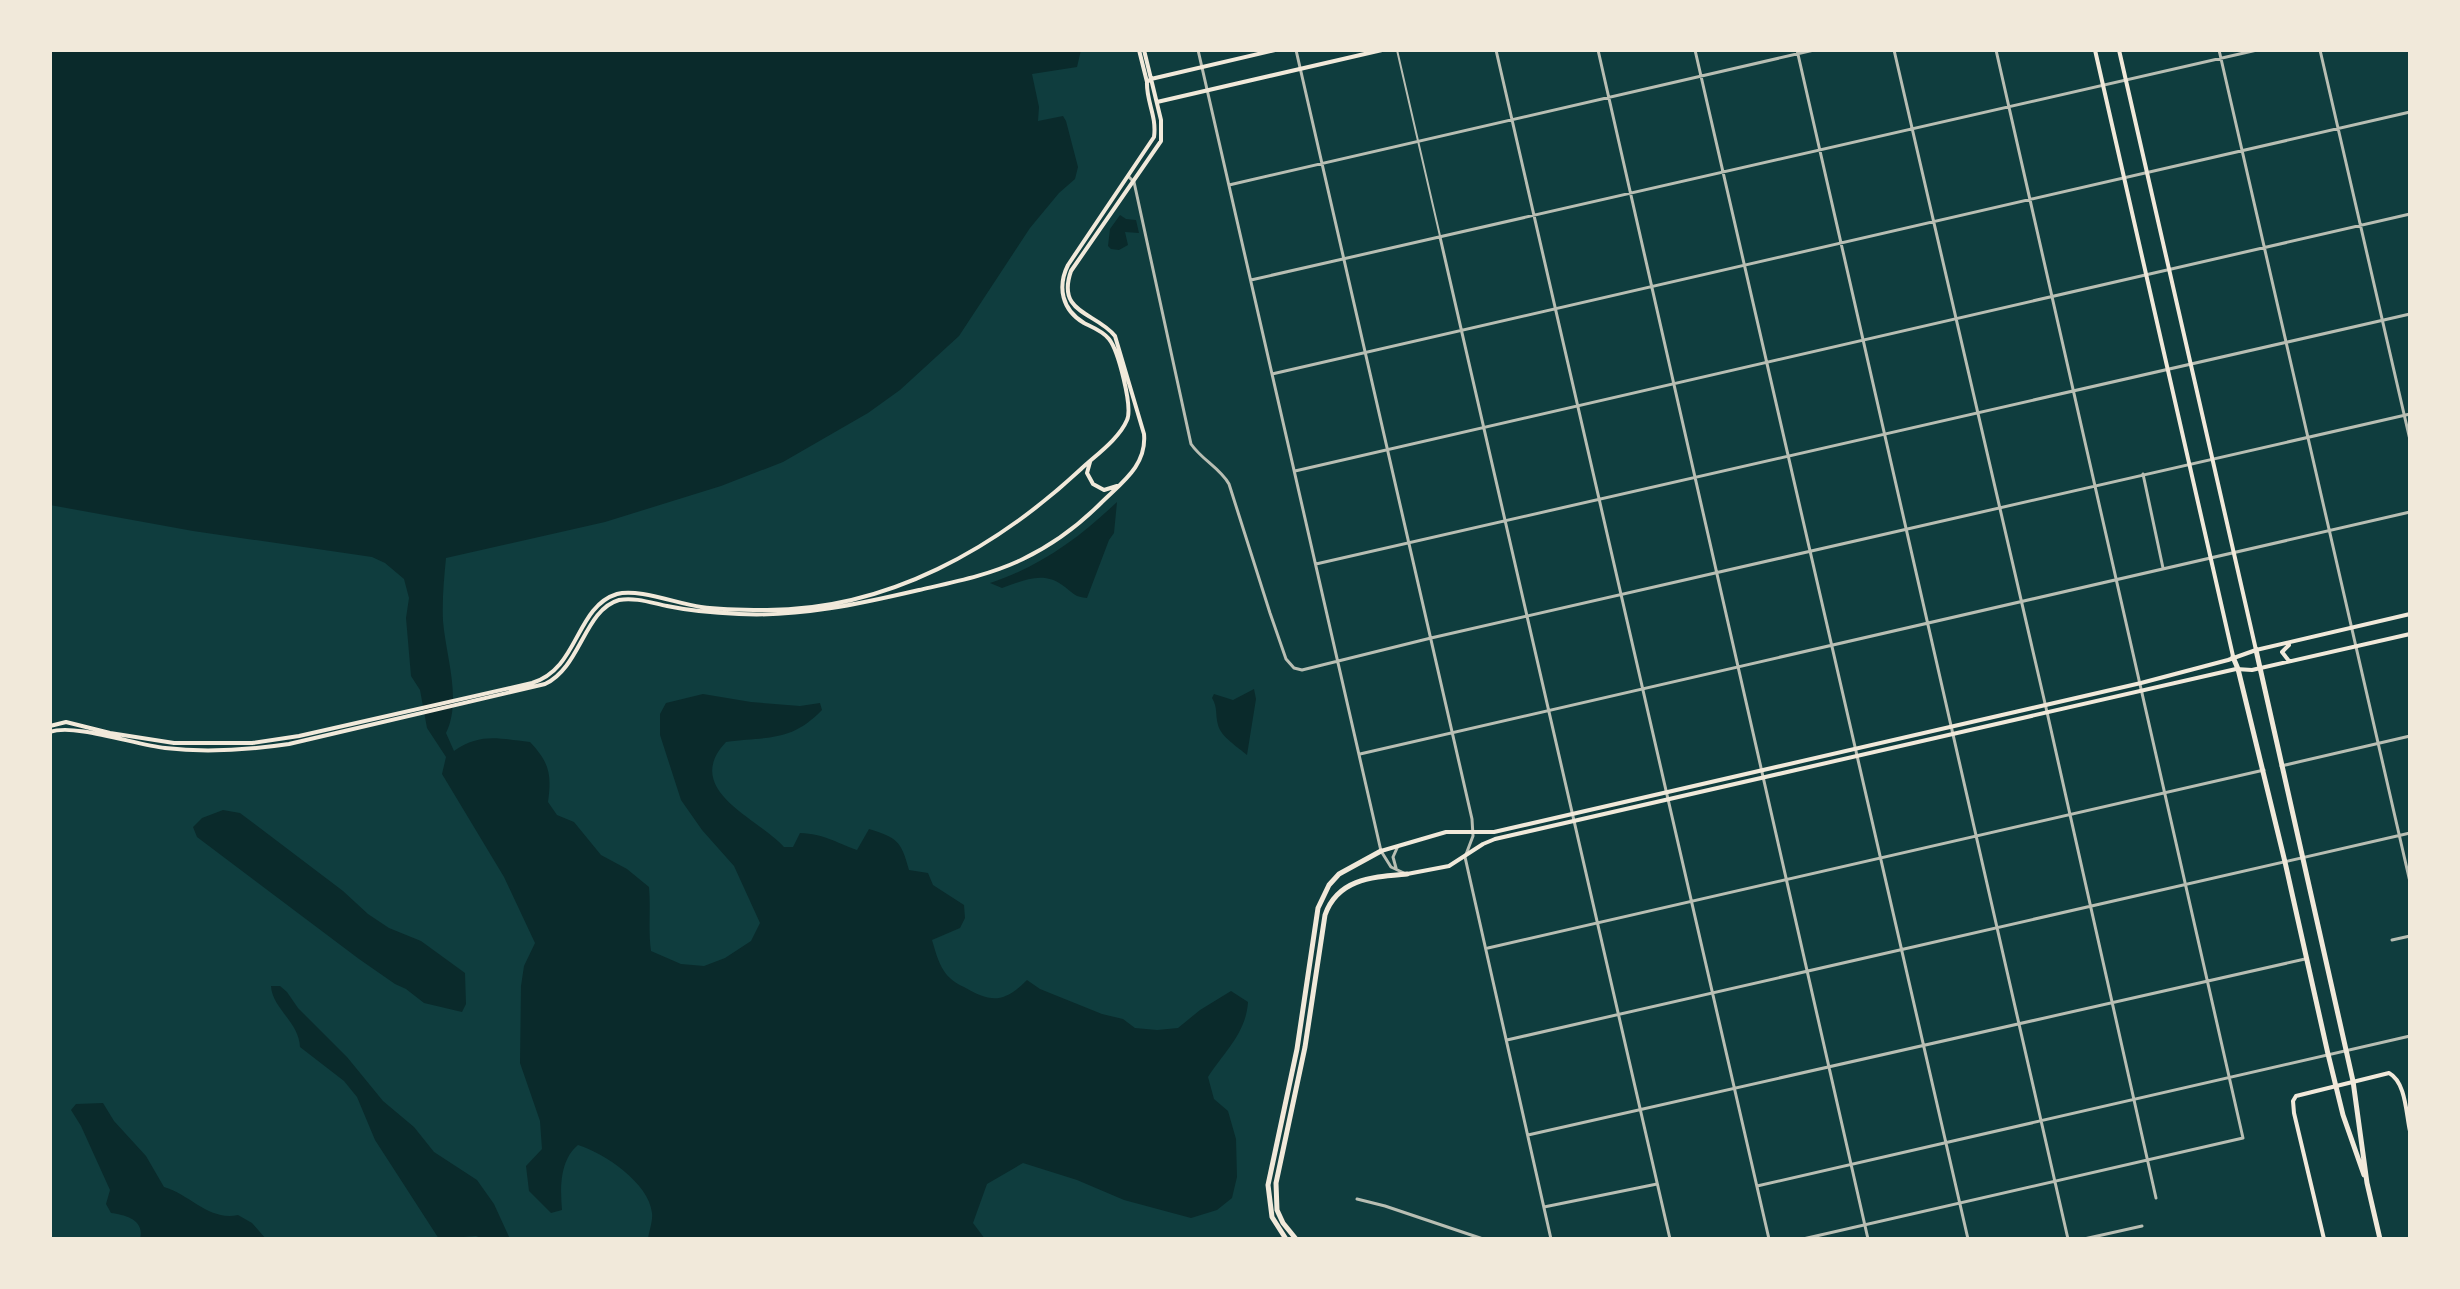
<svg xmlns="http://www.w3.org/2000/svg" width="2460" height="1289" viewBox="0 0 2460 1289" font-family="Helvetica,sans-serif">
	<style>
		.water { fill: #0a2a2b }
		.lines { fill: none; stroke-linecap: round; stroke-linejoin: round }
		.pedestrian { stroke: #b8beb3; stroke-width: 2 }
		.minor { stroke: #b8beb3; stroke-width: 3 }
		.secondary { stroke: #f1e9da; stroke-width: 4 }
		.primary { stroke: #f1e9da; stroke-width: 5 }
	</style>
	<rect width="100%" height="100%" fill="#0f3d3e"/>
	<path class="water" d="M 50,50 L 1081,50 L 1077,67 L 1032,74 L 1039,107 L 1038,121 L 1063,116 L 1066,121 L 1078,167 L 1075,179 L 1059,193 L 1030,228 L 959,336 L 900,390 L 868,413 L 783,462 L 721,486 L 605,522 L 446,558 C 444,579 442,600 443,621 C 446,657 462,700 446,733 L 454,751 C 481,732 500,739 530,742 C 549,762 552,774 548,802 L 557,815 L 574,822 L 601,855 L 627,869 L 649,887 C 651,909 648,929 651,951 L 681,964 L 704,966 L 725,958 L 751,941 L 760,923 L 734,866 L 702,830 L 681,800 L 660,735 L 660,714 L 666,703 L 703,694 L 751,702 L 800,706 L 820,703 L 822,710 C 790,743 767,736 726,742 C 681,790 758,818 784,847 L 793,847 L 800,833 C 825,834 834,842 857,850 L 869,829 C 897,838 901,840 909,870 L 928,873 L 933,885 L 964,905 L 965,918 L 960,928 L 932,940 C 935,950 938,962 944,971 C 948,978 957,984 964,987 C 991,1003 1004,1003 1027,980 L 1040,989 L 1102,1014 L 1123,1019 L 1135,1028 L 1157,1030 L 1178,1028 L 1200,1010 L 1231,991 L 1248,1002 C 1246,1033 1225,1051 1208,1077 L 1214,1099 L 1228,1111 L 1236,1139 L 1237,1177 L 1232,1198 L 1217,1210 L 1191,1218 L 1124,1200 L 1077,1180 L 1023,1163 L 987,1184 L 973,1223 L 985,1239 L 648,1239 C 649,1231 653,1221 652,1213 C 649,1183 604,1153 578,1145 C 560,1160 560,1187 562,1210 L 551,1213 L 529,1191 L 526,1166 L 542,1149 L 540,1121 L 520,1063 L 521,986 L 524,966 L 535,943 L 504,877 L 442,774 L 446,757 L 427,728 L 420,690 L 411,676 L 406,618 L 409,598 L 404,579 L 385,563 L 372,557 L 193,531 L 50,505 Z
		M 1120,215 L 1126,219 L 1136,220 L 1139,233 L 1125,232 L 1128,245 L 1119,250 L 1111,249 L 1108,246 L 1110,229 Z
		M 1117,502 L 1114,533 L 1109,540 L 1087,598 C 1075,597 1074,594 1065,587 C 1044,570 1025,580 1002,588 L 990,583 C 1041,566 1079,538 1117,502 Z
		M 1254,689 L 1256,699 L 1247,755 C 1238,747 1221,737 1218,725 C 1215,714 1218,708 1212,698 L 1214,694 L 1233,700 Z
		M 223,810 L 240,813 L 343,891 L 368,914 L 389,928 L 421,941 L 465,973 L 466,1004 L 462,1012 L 424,1003 L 406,989 L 395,984 L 359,959 L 197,837 L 193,827 L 202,818 Z
		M 271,986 L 280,986 L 287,992 L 298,1008 L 347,1057 L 383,1101 L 414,1127 L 434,1152 L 477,1180 L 494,1204 L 510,1239 L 484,1239 L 476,1236 L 439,1239 L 375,1140 L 357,1097 L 344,1081 L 300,1047 C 299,1022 272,1008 271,986 Z
		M 103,1103 L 114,1121 L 146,1156 L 164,1187 C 191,1195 209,1221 238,1215 L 252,1223 L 266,1239 L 140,1239 C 145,1220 126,1215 111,1213 L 106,1204 L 110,1190 L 81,1126 L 71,1110 L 76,1104 Z"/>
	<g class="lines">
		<path class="pedestrian" d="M 1397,50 L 1440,236"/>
		<path class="minor" d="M 1198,50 L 1381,851 L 1391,867 L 1404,873
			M 1296,50 L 1472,819 L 1473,836 L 1465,857 L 1551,1239
			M 1496,50 L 1769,1239
			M 1598,50 L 1868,1239
			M 1695,50 L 1968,1239
			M 1797,50 L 2068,1239
			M 1894,50 L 2047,712 L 2156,1198
			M 2219,50 L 2410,882
			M 2320,50 L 2410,440
			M 1129,177 L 1134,182 L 1191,444 C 1202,460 1220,468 1229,484 L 1270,613 L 1286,659 L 1294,668 L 1302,670 L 1431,638 L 2410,414
			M 1229,185 L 1814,50
			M 1440,237 L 1670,1239
			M 1251,280 L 2257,50
			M 1272,374 L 2410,112
			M 1295,471 L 2410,214
			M 2143,474 L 2163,568
			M 1316,564 L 2410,314
			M 1360,754 L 2410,512
			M 2281,766 L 2410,736
			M 1396,868 L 1393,857 L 1398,846
			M 2392,940 L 2410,936
			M 1488,948 L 2264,770
			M 1507,1040 L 2410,833
			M 1528,1135 L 2305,959
			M 1757,1186 L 2410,1036
			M 1357,1199 L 1385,1206 L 1483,1239
			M 1544,1207 L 1657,1184
			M 1803,1239 L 2243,1138 L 1996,50
			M 2084,1239 L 2142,1226"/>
		<path class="secondary" d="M 1139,50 L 1147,82
			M 2095,50 L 2233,656
			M 2119,50 L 2256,650
			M 1151,79 L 1275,50
			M 1157,102 L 1382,50
			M 1090,462 L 1087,473 L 1093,484 L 1104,490 L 1117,486
			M 2289,645 L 2282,652 L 2289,661
			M 50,726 L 66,722 L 110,733 L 174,743 L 252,743 L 299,736 L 532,683 C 579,669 575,607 617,594 C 638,588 678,604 701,607 C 723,610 745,610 767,610 C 888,610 996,548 1081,469 C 1096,455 1119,439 1127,420 C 1133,407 1118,350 1109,339 C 1103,331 1092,327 1084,323 C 1062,310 1057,287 1068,265 L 1154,137 C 1157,116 1146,101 1147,82 L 1151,79
			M 50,732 C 74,723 136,745 165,748 C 207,753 248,750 289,744 L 545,684 C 581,667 584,610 619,600 C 635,597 652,603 667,606 C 691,611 715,613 739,614 C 801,617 859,604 919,590 C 954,582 990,575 1023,559 C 1052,545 1078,526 1101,503 C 1121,483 1147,466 1144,434 L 1115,336 C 1096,312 1056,314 1071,271 L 1161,141 L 1161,120 L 1144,50
			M 1381,851 L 1446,832 L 1494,832 L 2141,683 L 2228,660 L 2256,650 L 2410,614
			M 1407,874 L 1449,866 L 1483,844 L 1495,839 L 2236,669 L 2252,670 L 2410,634
			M 2324,1239 L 2294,1113 L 2293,1101 L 2296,1096 L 2389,1073 C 2406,1082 2406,1114 2410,1131"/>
		<path class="primary" d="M 2256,650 L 2353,1081 L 2367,1183 L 2380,1239
			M 2233,657 L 2238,669 L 2285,862 L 2328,1054 L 2343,1115 L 2364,1175
			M 1286,1239 L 1272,1217 L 1268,1185 L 1297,1049 L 1318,908 L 1329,885 L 1339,874 L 1381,851
			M 1296,1239 L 1283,1223 L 1277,1210 L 1276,1183 L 1305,1047 L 1325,915 C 1338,878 1374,877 1407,874"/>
	</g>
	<rect width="2460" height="1289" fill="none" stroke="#f1e9da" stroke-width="104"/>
</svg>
